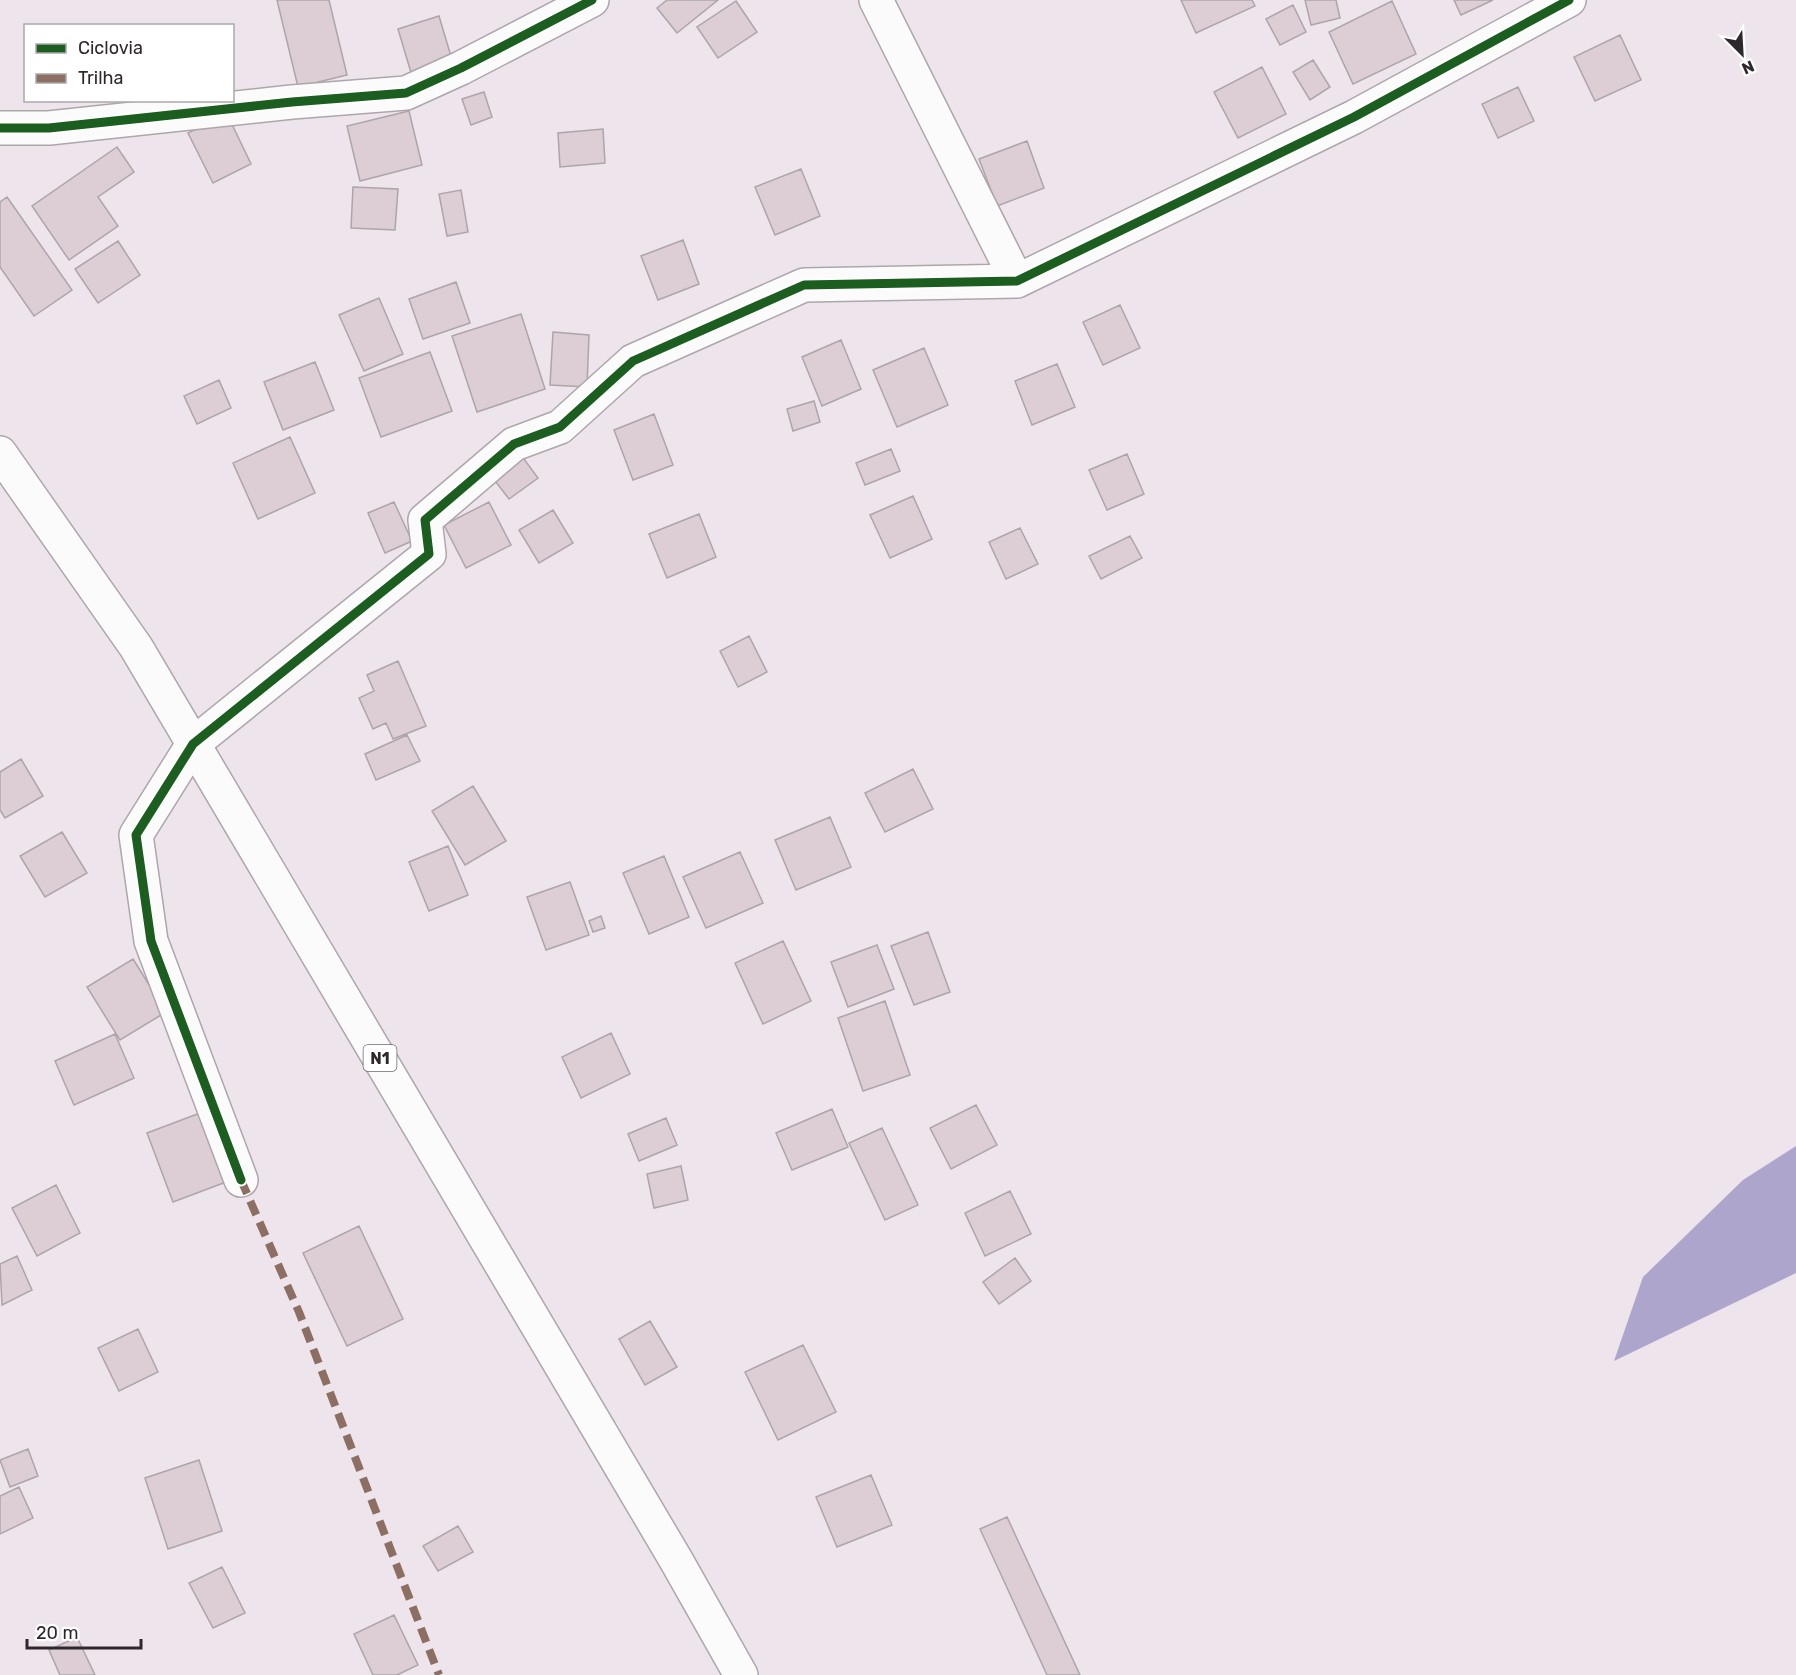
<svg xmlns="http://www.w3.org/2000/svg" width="1796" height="1675" viewBox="0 0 1796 1675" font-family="Rubik,sans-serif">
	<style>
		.water { fill: #ada5cb }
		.building { fill: #ddcdd4; stroke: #ada5a9; stroke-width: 1.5 }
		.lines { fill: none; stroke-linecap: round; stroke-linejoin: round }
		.minor-casing { stroke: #ada6ab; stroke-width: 36 }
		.highway-casing { stroke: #ada6ab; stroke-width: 36 }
		.minor { stroke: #fcfbfc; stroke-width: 33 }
		.highway { stroke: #fcfbfc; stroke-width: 33 }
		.quiet { stroke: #8d6e63; stroke-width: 8; stroke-dasharray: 15 8; stroke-linecap: butt }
		.cycleway-casing { stroke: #fff; stroke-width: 13 }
		.cycleway { stroke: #1b5e20; stroke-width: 9 }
		.labels { text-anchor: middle; stroke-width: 6; stroke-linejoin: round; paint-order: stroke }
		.shield { fill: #fff; stroke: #6d686b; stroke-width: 1.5 }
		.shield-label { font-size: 16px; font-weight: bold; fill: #2e282c }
	</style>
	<rect width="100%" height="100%" fill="#eee4eb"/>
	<path class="water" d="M 1796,1146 L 1796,1273 L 1614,1361 L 1643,1277 L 1743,1180 Z"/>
	<path class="building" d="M 277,0 L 329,0 L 347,75 L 298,87 Z
		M 667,0 L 718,0 L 677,33 L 657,8 Z
		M 1181,0 L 1252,0 L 1255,6 L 1196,33 Z
		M 1305,0 L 1336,0 L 1340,18 L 1311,25 Z
		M 1454,0 L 1493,0 L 1461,15 Z
		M 736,1 L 757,32 L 718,58 L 697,27 Z
		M 1392,1 L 1416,54 L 1353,84 L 1329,32 Z
		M 1293,5 L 1306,32 L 1280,45 L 1266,19 Z
		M 439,16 L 453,63 L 412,76 L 398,29 Z
		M 1620,35 L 1641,80 L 1595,101 L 1574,57 Z
		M 1313,60 L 1330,87 L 1310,100 L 1293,72 Z
		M 1262,67 L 1286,114 L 1238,138 L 1214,92 Z
		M 1518,87 L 1534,121 L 1498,138 L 1482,104 Z
		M 484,92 L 492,117 L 471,125 L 462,99 Z
		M 409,111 L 422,165 L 360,181 L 347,126 Z
		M 227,114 L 251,164 L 213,183 L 188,133 Z
		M 603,129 L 605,163 L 560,167 L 558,133 Z
		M 1027,141 L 1044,188 L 997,206 L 979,159 Z
		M 117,147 L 134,172 L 98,197 L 118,226 L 69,260 L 32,206 Z
		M 801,169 L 820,216 L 775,235 L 755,187 Z
		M 353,187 L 398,189 L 395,230 L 351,228 Z
		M 461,190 L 468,232 L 447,236 L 439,194 Z
		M 7,197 L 72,290 L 34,316 L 0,267 L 0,202 Z
		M 683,240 L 699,284 L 658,300 L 641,256 Z
		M 118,241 L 140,275 L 98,303 L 75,269 Z
		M 456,282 L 470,323 L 423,339 L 409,299 Z
		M 379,298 L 403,354 L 364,371 L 339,315 Z
		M 1120,305 L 1140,348 L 1103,365 L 1083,322 Z
		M 521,314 L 545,389 L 477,412 L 452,336 Z
		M 553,332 L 589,335 L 587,387 L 550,385 Z
		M 841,340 L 861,389 L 822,406 L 802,357 Z
		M 924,348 L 948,405 L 897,427 L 873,370 Z
		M 430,352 L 452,411 L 381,437 L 359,378 Z
		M 315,362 L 334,410 L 283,430 L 264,382 Z
		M 1057,364 L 1075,407 L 1032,425 L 1015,381 Z
		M 219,380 L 231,408 L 197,424 L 184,396 Z
		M 814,401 L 820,422 L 793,431 L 787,409 Z
		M 654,414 L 673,465 L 633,480 L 614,430 Z
		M 290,437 L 315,493 L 258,519 L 233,463 Z
		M 891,449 L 900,471 L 865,485 L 856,463 Z
		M 1127,454 L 1144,494 L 1107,510 L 1089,470 Z
		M 521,455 L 538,478 L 509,499 L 492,477 Z
		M 913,496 L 932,539 L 890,558 L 870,515 Z
		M 394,502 L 412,541 L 385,553 L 368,513 Z
		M 489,502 L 511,545 L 466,568 L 444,525 Z
		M 553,510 L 573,543 L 539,563 L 519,530 Z
		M 699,514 L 716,557 L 667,578 L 649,534 Z
		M 1020,528 L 1038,564 L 1006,579 L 989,542 Z
		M 1130,536 L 1142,558 L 1101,579 L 1089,556 Z
		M 749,636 L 767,672 L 738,687 L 720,651 Z
		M 398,661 L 426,726 L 393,739 L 386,723 L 373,729 L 359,698 L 374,691 L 367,675 Z
		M 407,735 L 420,761 L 376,780 L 365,754 Z
		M 21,759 L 43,796 L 5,818 L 0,810 L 0,772 Z
		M 913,769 L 933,809 L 885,832 L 865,793 Z
		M 473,786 L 506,841 L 465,865 L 432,811 Z
		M 830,817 L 851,867 L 796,890 L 775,840 Z
		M 62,832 L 87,873 L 45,897 L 20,856 Z
		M 448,846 L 468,895 L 429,911 L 409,862 Z
		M 740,852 L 763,903 L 706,928 L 683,877 Z
		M 664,856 L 689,917 L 649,934 L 623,873 Z
		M 570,882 L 589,935 L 546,950 L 527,897 Z
		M 601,916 L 605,928 L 593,932 L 589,921 Z
		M 928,932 L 950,992 L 914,1005 L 891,946 Z
		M 783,941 L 811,1001 L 763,1024 L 735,963 Z
		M 877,945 L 894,989 L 848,1007 L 831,962 Z
		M 133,959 L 166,1012 L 120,1040 L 87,987 Z
		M 885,1001 L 910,1075 L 863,1091 L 838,1018 Z
		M 611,1033 L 630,1074 L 581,1098 L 562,1057 Z
		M 115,1034 L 134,1078 L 74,1105 L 55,1061 Z
		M 976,1105 L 997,1145 L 951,1169 L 930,1128 Z
		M 832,1109 L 848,1147 L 792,1170 L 776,1133 Z
		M 200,1113 L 226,1182 L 173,1202 L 147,1133 Z
		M 666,1118 L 677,1145 L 639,1161 L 628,1134 Z
		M 882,1128 L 918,1205 L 885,1220 L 849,1143 Z
		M 681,1166 L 688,1200 L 654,1208 L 647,1174 Z
		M 56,1185 L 80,1233 L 37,1256 L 12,1208 Z
		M 1010,1191 L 1031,1234 L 985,1256 L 965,1213 Z
		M 359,1226 L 403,1319 L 347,1346 L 303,1253 Z
		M 17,1256 L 32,1290 L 2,1305 L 0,1264 Z
		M 1015,1258 L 1031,1281 L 999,1304 L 983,1282 Z
		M 650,1321 L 677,1367 L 645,1385 L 619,1339 Z
		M 138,1329 L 158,1372 L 119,1391 L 98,1348 Z
		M 803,1345 L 836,1412 L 778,1440 L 745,1372 Z
		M 28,1449 L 38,1476 L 10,1487 L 0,1460 Z
		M 199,1460 L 222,1531 L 168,1549 L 145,1478 Z
		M 871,1475 L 892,1525 L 837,1547 L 816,1497 Z
		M 19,1487 L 33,1518 L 0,1534 L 0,1496 Z
		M 1007,1517 L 1080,1675 L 1047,1675 L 980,1529 Z
		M 458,1526 L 473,1552 L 438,1571 L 423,1546 Z
		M 222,1567 L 245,1613 L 213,1628 L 189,1583 Z
		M 394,1615 L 418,1665 L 397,1675 L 373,1675 L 354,1634 Z
		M 77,1637 L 95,1675 L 60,1675 L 49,1650 Z"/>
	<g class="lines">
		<g class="minor-casing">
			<path id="minor" d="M 876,0 L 1017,281
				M 0,128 L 49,128 L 292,102 L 406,93 L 461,68 L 592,0
				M 241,1180 L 151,941 L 136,835 L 193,744 L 429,554 L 425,520 L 514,444 L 560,427 L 633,361 L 804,285 L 1017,281 L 1354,117 L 1569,0"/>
		</g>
		<g class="highway-casing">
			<path id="highway" d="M 0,453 L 136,647 L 676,1560 L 741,1675"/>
		</g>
		<use href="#minor" class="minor"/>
		<use href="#highway" class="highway"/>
		<path class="quiet" d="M 241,1180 L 299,1312 L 439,1675"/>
		<g class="cycleway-casing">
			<path id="cycleway" d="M 0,128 L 49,128 L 292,102 L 406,93 L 461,68 L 592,0
				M 241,1180 L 151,941 L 136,835 L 193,744 L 429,554 L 425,520 L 514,444 L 560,427 L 633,361 L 804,285 L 1017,281 L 1354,117 L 1569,0"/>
		</g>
		<use href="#cycleway" class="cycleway"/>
	</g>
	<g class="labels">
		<rect class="shield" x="363.5" y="1045" width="33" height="26" rx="4.5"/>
		<g class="shield-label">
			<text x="380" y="1064">N1</text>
		</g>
	</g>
	<rect x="24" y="24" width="210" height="78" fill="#ffffff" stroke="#aba9ab" stroke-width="1.5"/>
	<rect x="36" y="44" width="30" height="9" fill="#1b5e20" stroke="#aba9ab" stroke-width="1.5"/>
	<text x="78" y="54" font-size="18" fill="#2e282c">Ciclovia</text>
	<rect x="36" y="74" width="30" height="9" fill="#8d6e63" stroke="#aba9ab" stroke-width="1.5"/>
	<text x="78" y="84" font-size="18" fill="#2e282c">Trilha</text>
	<g transform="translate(1742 54) rotate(156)" stroke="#ffffff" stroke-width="4.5" paint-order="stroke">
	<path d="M0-4.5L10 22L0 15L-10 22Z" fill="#2e282c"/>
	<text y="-9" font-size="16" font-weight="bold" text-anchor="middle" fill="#2e282c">N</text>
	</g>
	<path d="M27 1639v9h114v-9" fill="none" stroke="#2e282c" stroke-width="3"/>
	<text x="36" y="1639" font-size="18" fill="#2e282c" stroke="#ffffff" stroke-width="4.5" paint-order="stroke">20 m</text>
</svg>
